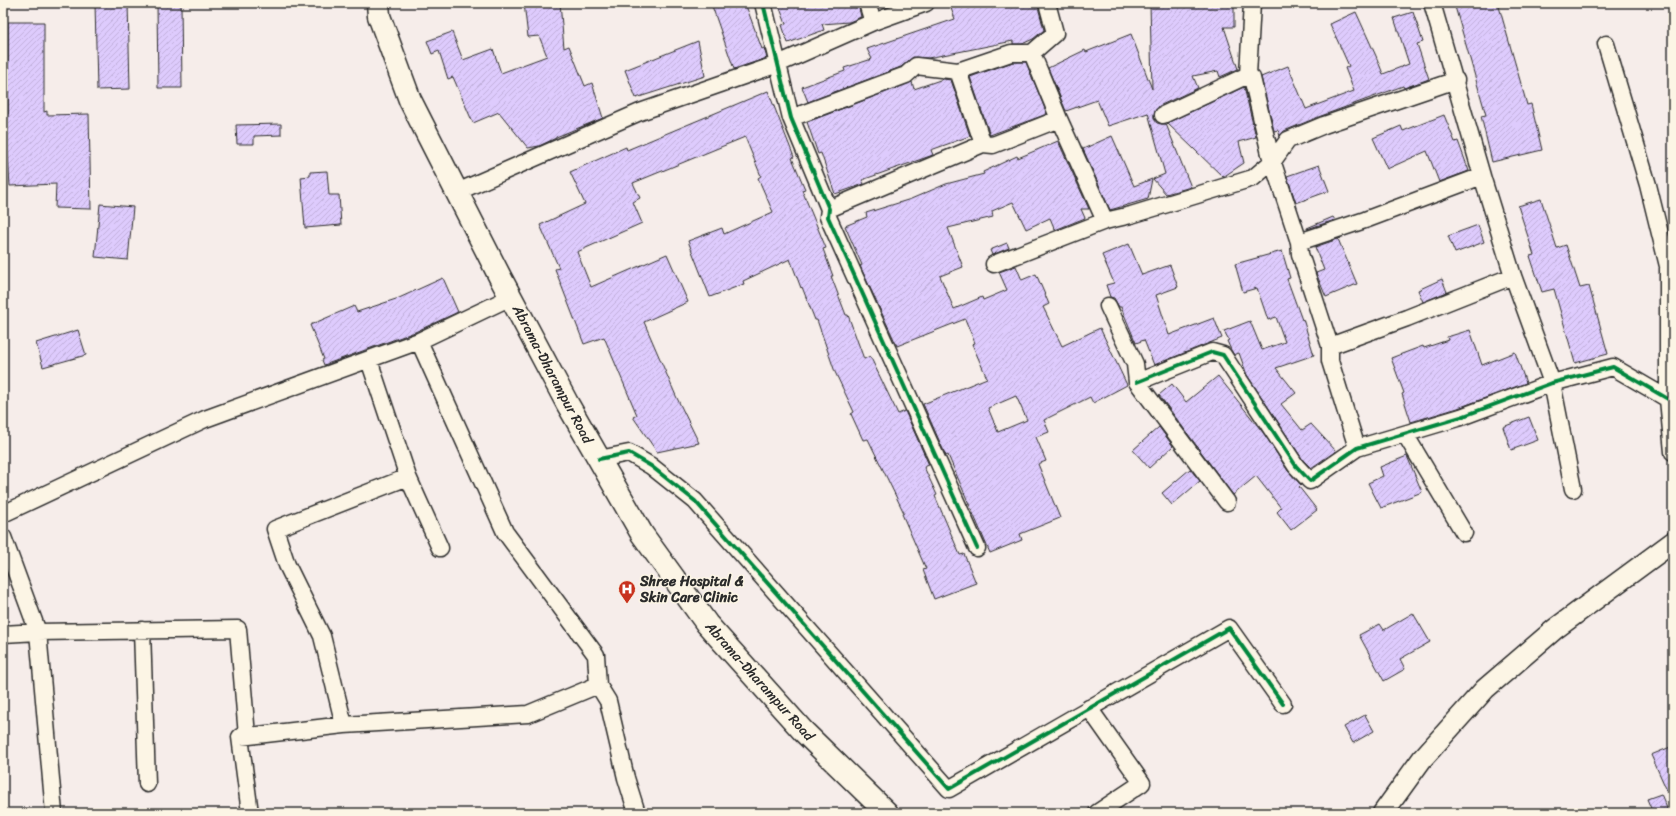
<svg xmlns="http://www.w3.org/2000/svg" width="1676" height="816" viewBox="0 0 1676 816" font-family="Sriracha,sans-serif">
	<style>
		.building { fill: url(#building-hatch); stroke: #2b2b2b; fill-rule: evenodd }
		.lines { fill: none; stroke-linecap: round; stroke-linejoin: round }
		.minor-casing { stroke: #2b2b2b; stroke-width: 19 }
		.tertiary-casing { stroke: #2b2b2b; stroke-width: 23 }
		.primary-casing { stroke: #2b2b2b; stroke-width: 25 }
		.minor { stroke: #fcf5e5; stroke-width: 16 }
		.tertiary { stroke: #fcf5e5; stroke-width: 20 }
		.primary { stroke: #fcf5e5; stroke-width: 22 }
		.cycleway-casing { stroke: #fcf5e5; stroke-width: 6 }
		.cycleway { stroke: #00873e; stroke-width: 4 }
		.labels { text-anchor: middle; stroke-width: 3; stroke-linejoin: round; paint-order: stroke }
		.street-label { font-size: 14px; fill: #2b2b2b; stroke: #fcf5e5 }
		.poi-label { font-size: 14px; font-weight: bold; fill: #2b2b2b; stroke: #fcf5e5; text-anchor: start }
	</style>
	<defs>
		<pattern id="building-hatch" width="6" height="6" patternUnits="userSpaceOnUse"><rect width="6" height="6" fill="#decbfd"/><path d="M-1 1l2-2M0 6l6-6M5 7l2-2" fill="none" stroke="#bfaed9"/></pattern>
	</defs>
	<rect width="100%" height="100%" fill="#f6edea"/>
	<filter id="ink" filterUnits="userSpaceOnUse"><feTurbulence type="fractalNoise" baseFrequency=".025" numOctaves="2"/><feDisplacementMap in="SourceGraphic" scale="8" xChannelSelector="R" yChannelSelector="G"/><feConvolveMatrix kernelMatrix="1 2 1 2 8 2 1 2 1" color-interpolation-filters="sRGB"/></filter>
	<g filter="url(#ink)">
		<path class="building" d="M 95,3 L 128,3 L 130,89 L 97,90 Z
			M 157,3 L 181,3 L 182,88 L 158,88 Z
			M 524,3 L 560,3 L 564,48 L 569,46 L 585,86 L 592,83 L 603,118 L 556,137 L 556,138 L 539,146 L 528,148 L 499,112 L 473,123 L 453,77 L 448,79 L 439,51 L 432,54 L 427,41 L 452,32 L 463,60 L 493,49 L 501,73 L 547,56 L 539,36 L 528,37 Z
			M 711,3 L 745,3 L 762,49 L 764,48 L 767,58 L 734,69 Z
			M 778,3 L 858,3 L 861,17 L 849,22 L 822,24 L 824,30 L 788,43 L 782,25 L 786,24 Z
			M 949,3 L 1037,3 L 1044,30 L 1033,39 L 1022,44 L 1013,44 L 1013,41 L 928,58 L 913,57 L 901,67 L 808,102 L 802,87 L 845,71 L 844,68 L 872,59 L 867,49 L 955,19 Z
			M 1150,3 L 1234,3 L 1234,27 L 1224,27 L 1238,69 L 1220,77 L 1218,71 L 1193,76 L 1198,88 L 1159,106 L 1154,114 L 1154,119 L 1157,123 L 1162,124 L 1166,124 L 1191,187 L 1166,194 L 1153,179 L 1165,174 L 1148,113 L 1108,126 L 1097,100 L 1066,111 L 1048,68 L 1085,50 L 1086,52 L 1131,34 L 1152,89 Z
			M 1454,3 L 1498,3 L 1527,105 L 1531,104 L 1542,150 L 1492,162 L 1481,116 L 1486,115 Z
			M 1356,12 L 1376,56 L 1383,74 L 1409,64 L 1394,18 L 1413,12 L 1423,42 L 1417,44 L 1429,79 L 1404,88 L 1403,86 L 1321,116 L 1284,131 L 1280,136 L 1278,130 L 1274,131 L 1261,77 L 1288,66 L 1306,109 L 1354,91 L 1345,68 L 1349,66 L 1330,24 Z
			M 8,22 L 44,22 L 44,112 L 47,111 L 47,115 L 89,114 L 91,209 L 55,208 L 56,184 L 10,186 L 5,114 L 8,114 Z
			M 698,41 L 705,76 L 636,98 L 625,70 Z
			M 1013,62 L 1026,62 L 1047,114 L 990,135 L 970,77 Z
			M 943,79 L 951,80 L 970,136 L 931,150 L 933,155 L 862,180 L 864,184 L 835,194 L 821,153 L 818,154 L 807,122 L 912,82 L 914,89 Z
			M 1244,87 L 1256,137 L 1239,142 L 1244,163 L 1223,177 L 1167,123 Z
			M 768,91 L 794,157 L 792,158 L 805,189 L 802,190 L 826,248 L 823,249 L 833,276 L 831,276 L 846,315 L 848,315 L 864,359 L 870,356 L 898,414 L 905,411 L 929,465 L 924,467 L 937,495 L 935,496 L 946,522 L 960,555 L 964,554 L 976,583 L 934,599 L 923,570 L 926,569 L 902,514 L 904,513 L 868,439 L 863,440 L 851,414 L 854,412 L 835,372 L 817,320 L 815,320 L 802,287 L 801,288 L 790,259 L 743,281 L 744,284 L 710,297 L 688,241 L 722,228 L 724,234 L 773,212 L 758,178 L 761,176 L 745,137 L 633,183 L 640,198 L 633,202 L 642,223 L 577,252 L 591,287 L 667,254 L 688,302 L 644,322 L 676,396 L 699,443 L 657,452 L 633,417 L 637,415 L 604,337 L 584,344 L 555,269 L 559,268 L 540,225 L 585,204 L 570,172 L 626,147 L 627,150 Z
			M 1444,115 L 1455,142 L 1458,141 L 1469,171 L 1439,182 L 1427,151 L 1387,169 L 1373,138 L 1401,126 L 1403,131 Z
			M 281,124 L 281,135 L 254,136 L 254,144 L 237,144 L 236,125 Z
			M 1112,136 L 1134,186 L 1152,179 L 1148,199 L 1110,210 L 1083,149 Z
			M 1058,141 L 1089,209 L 1081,209 L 1085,218 L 1055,230 L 1050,218 L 1026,229 L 1013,202 L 992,211 L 993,217 L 948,228 L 963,267 L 940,276 L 954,309 L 982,297 L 983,300 L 1007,290 L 999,272 L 1016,266 L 1022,280 L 1036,274 L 1049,304 L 1043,307 L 1062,346 L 1100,328 L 1127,385 L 1093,403 L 1090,397 L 1044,420 L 1049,432 L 1036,437 L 1046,461 L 1038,464 L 1060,518 L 1020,534 L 1022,540 L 990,553 L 948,455 L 946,456 L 923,404 L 987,378 L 972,344 L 975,343 L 965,319 L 897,346 L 860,266 L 862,265 L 845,226 L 867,217 L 866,213 L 911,199 L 946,184 L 984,174 L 983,172 L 1017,156 L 1018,158 ZM 1016,396 L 1027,420 L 998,432 L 988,408 Z
			M 1319,165 L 1329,191 L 1296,203 L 1287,176 Z
			M 327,171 L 329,195 L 339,195 L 341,225 L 305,228 L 301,177 L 310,176 L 310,172 Z
			M 1541,199 L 1557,248 L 1566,245 L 1580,288 L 1589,286 L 1608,354 L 1575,363 L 1554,289 L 1542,292 L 1530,256 L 1534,255 L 1518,206 Z
			M 100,204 L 133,207 L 128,260 L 95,257 Z
			M 1333,217 L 1335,220 L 1307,229 L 1307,228 Z
			M 1478,225 L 1484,242 L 1455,253 L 1448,236 Z
			M 1341,238 L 1338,239 L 1357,284 L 1326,297 L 1316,273 L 1324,270 L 1315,247 Z
			M 1007,243 L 1009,248 L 992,255 L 990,250 Z
			M 1129,244 L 1142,275 L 1170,265 L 1178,287 L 1156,295 L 1169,335 L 1214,318 L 1222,338 L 1154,365 L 1144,340 L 1136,343 L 1121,307 L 1119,307 L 1114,298 L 1110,297 L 1106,285 L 1114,283 L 1102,255 Z
			M 1282,251 L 1290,278 L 1287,279 L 1302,320 L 1303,319 L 1314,355 L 1276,368 L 1296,393 L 1281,404 L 1302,430 L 1311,424 L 1336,451 L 1311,468 L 1303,460 L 1247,375 L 1239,353 L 1234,355 L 1231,350 L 1227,341 L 1229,340 L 1224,331 L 1250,321 L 1262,350 L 1285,342 L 1276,317 L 1268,320 L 1257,288 L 1243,292 L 1235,264 Z
			M 443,278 L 458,312 L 415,332 L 324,365 L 322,360 L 324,359 L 310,325 L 354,306 L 357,312 L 399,298 Z
			M 1442,279 L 1447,292 L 1423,302 L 1418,290 Z
			M 78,330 L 86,355 L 43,367 L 36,343 Z
			M 1470,330 L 1482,365 L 1515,352 L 1526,383 L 1458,408 L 1411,422 L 1402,394 L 1404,393 L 1391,358 L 1423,346 L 1424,348 L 1448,340 L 1447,337 Z
			M 1218,376 L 1265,435 L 1288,471 L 1301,485 L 1299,487 L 1317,510 L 1291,530 L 1277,512 L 1281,508 L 1256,476 L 1233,495 L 1159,395 L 1172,384 L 1186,402 Z
			M 1529,417 L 1538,440 L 1511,450 L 1503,427 Z
			M 1159,427 L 1173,446 L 1149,468 L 1133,450 Z
			M 1407,456 L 1422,492 L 1381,508 L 1368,483 L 1383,476 L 1380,467 Z
			M 1190,469 L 1200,481 L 1172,505 L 1162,493 Z
			M 1413,613 L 1430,642 L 1400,659 L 1405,669 L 1384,681 L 1359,635 L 1380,624 L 1384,630 Z
			M 1365,715 L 1374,731 L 1353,743 L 1344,727 Z
			M 1673,746 L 1673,804 L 1651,755 Z
			M 1661,794 L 1669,813 L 1653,813 L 1647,799 Z"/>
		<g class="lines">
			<g class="minor-casing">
				<path id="minor" d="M 763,3 L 791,118 L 829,209 L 828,217 L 977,548
					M 867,3 L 873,22
					M 1252,3 L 1248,75 L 1252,78 L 1270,154 L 1299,242 L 1300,254 L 1330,346 L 1330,361 L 1357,448
					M 1432,3 L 1482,176
					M 1606,44 L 1648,185 L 1668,266 L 1668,399 L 1673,452
					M 1032,53 L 1059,119 L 1105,221
					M 958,71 L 983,144
					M 1163,115 L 1248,75
					M 791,118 L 906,75 L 916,66 L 958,71 L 1011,53 L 1032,53 L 1055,33 L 1047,3
					M 457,192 L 640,112 L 778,64 L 873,22 L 926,3
					M 829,209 L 983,144 L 993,145 L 1059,119
					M 1299,242 L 1365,220 L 1482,176 L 1513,276 L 1552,383 L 1573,489
					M 994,264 L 1105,221 L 1131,215 L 1253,178 L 1273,161 L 1288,140 L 1324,125 L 1456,80
					M 1108,306 L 1135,364 L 1137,382 L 1227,502
					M 419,341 L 505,532 L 596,655 L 598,685 L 608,701 L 626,778 L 637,813
					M 1330,346 L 1407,318 L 1513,276
					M 369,360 L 408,477 L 440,548
					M 1137,382 L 1212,352 L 1223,355 L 1296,466 L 1310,481 L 1357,448 L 1461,417 L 1552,383 L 1613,367 L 1668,399
					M 1405,434 L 1464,533
					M 599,459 L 629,453 L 651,466 L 695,501 L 949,789 L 1229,628 L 1283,704
					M 3,514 L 205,419 L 419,341 L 511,297
					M 3,537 L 38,632 L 54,813
					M 142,630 L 147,784
					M 3,634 L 38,632 L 238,629 L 247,736
					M 1089,708 L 1142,783 L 1097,813
					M 344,725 L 322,636 L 287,565 L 275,529 L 408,477
					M 250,813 L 240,737 L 344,725 L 528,714 L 598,685"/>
			</g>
			<g class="tertiary-casing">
				<path id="tertiary" d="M 1383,813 L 1422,759 L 1485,689 L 1555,629 L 1673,542"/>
			</g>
			<g class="primary-casing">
				<path id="primary" d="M 378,3 L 379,16 L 410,100 L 500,277 L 567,403 L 642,534 L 707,624 L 803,731 L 887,813"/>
			</g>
			<use href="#minor" class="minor"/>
			<use href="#tertiary" class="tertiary"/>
			<use href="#primary" class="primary"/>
			<g class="cycleway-casing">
				<path id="cycleway" d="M 763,3 L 791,118 L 829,209 L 828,217 L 977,548
					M 1137,382 L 1212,352 L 1223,355 L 1296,466 L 1310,481 L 1357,448 L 1461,417 L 1552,383 L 1613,367 L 1668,399
					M 599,459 L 629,453 L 651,466 L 695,501 L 949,789 L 1229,628 L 1283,704"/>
			</g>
			<use href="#cycleway" class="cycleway"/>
		</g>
	</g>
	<defs>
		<g id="hospital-pin" transform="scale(0.9)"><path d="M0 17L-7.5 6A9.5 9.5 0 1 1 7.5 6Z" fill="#c8321e" stroke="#fcf5e5"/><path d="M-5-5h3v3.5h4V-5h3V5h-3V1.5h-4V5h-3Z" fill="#fff"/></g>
	</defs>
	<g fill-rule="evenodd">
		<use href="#hospital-pin" x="627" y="589"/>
	</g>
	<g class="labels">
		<g class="street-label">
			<text transform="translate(553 374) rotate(62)" y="5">Abrama-Dharampur Road</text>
			<text transform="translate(760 681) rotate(48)" y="5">Abrama-Dharampur Road</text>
		</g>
		<g class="poi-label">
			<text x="640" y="586">Shree Hospital &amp;<tspan x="640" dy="16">Skin Care Clinic</tspan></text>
		</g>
	</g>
	<rect width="1676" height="816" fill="none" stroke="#fcf5e5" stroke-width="16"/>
	<rect x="8" y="8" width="1660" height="800" fill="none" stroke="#2b2b2b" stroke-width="1.5" filter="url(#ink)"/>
</svg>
